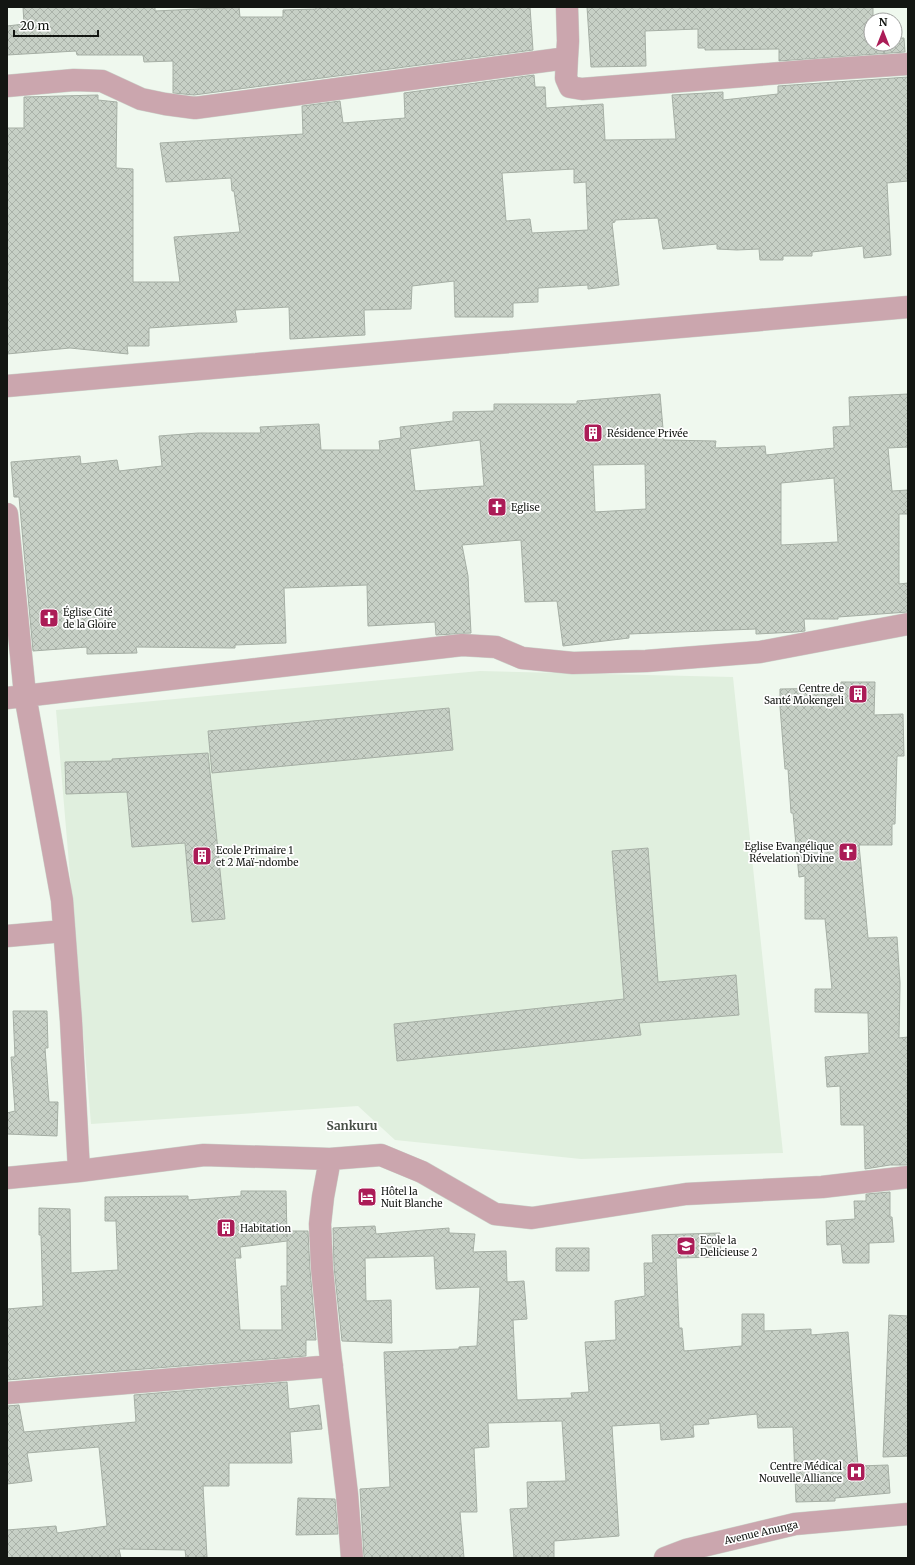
<svg xmlns="http://www.w3.org/2000/svg" width="915" height="1565" viewBox="0 0 915 1565" font-family="Merriweather,serif">
	<style>
		.built { fill: #e0efde }
		.building { fill: url(#building-cross-hatch); stroke: #a6afa5; fill-rule: evenodd }
		.lines { fill: none; stroke-linecap: round; stroke-linejoin: round }
		.minor-casing { stroke: #ccd4cb; stroke-width: 23 }
		.minor { stroke: #cba6ae; stroke-width: 22 }
		.labels { text-anchor: middle; stroke-width: 3.5; stroke-linejoin: round; paint-order: stroke }
		.poi-label { font-size: 10px; fill: #131612; stroke: #fff; text-anchor: start }
		.street-label { font-size: 10px; fill: #131612; stroke: #fff }
		.quarter-label { font-size: 12px; font-weight: bold; fill: #464e45; stroke: #fff }
	</style>
	<defs>
		<pattern id="building-cross-hatch" width="8" height="8" patternUnits="userSpaceOnUse"><rect width="8" height="8" fill="#c7d0c6"/><path d="M0 0l8 8M0 8l8-8" fill="none" stroke="#aab2a9"/></pattern>
	</defs>
	<rect width="100%" height="100%" fill="#eff8ee"/>
	<path class="built" d="M 480,671 L 733,677 L 783,1153 L 581,1159 L 395,1140 L 358,1106 L 91,1124 L 56,710 Z"/>
	<path class="building" d="M 23,7 L 155,7 L 155,11 L 239,7 L 240,17 L 283,17 L 283,10 L 316,9 L 316,7 L 530,7 L 533,50 L 194,95 L 173,93 L 173,61 L 144,62 L 143,55 L 77,55 L 76,51 L 7,55 L 7,26 L 24,24 Z
		M 587,7 L 873,7 L 873,20 L 871,20 L 871,44 L 895,44 L 895,38 L 904,38 L 905,52 L 779,61 L 779,49 L 705,50 L 705,48 L 698,48 L 698,29 L 645,31 L 646,66 L 591,67 Z
		M 534,75 L 535,87 L 545,87 L 546,108 L 603,104 L 605,140 L 676,139 L 672,95 L 723,92 L 723,100 L 778,94 L 778,86 L 908,77 L 908,181 L 887,183 L 891,255 L 864,258 L 863,246 L 812,252 L 812,256 L 783,256 L 783,260 L 760,260 L 759,249 L 737,250 L 717,249 L 717,244 L 663,249 L 658,218 L 615,220 L 615,222 L 612,223 L 619,285 L 588,289 L 588,285 L 538,288 L 538,302 L 513,303 L 513,317 L 455,317 L 454,281 L 412,286 L 411,309 L 364,310 L 365,335 L 290,339 L 289,307 L 235,310 L 237,322 L 149,328 L 149,346 L 127,346 L 128,354 L 70,348 L 7,354 L 7,128 L 24,128 L 24,97 L 98,95 L 98,100 L 117,102 L 116,168 L 133,169 L 133,282 L 180,282 L 174,237 L 240,232 L 234,191 L 232,191 L 231,178 L 166,182 L 160,143 L 303,134 L 302,106 L 340,101 L 343,123 L 405,118 L 404,93 ZM 574,169 L 574,183 L 586,182 L 588,230 L 532,233 L 530,219 L 506,221 L 502,173 Z
		M 660,394 L 664,440 L 716,441 L 715,448 L 765,446 L 766,455 L 834,448 L 833,427 L 850,426 L 849,397 L 908,394 L 908,447 L 888,448 L 892,491 L 908,490 L 908,514 L 899,514 L 899,584 L 908,583 L 908,612 L 838,617 L 838,619 L 804,619 L 805,631 L 796,632 L 756,634 L 756,629 L 629,634 L 629,638 L 563,646 L 557,601 L 525,602 L 521,540 L 462,545 L 468,576 L 471,633 L 436,635 L 435,622 L 368,626 L 367,585 L 284,588 L 286,643 L 235,645 L 235,648 L 136,647 L 137,653 L 87,654 L 87,647 L 33,651 L 19,497 L 14,497 L 11,462 L 80,456 L 81,464 L 117,460 L 119,471 L 162,466 L 159,436 L 198,433 L 261,433 L 260,427 L 319,424 L 321,450 L 380,450 L 379,441 L 401,438 L 400,427 L 453,421 L 453,412 L 494,411 L 494,404 L 577,404 L 577,401 ZM 480,440 L 484,486 L 415,491 L 410,449 ZM 645,464 L 646,509 L 595,512 L 593,465 ZM 834,478 L 838,542 L 781,545 L 781,483 Z
		M 841,682 L 875,682 L 874,715 L 903,714 L 904,756 L 897,756 L 895,824 L 892,824 L 892,845 L 859,845 L 868,938 L 897,937 L 900,983 L 899,1038 L 908,1037 L 908,1165 L 890,1165 L 865,1169 L 864,1125 L 841,1125 L 840,1086 L 827,1087 L 825,1057 L 869,1053 L 868,1013 L 815,1012 L 815,989 L 832,989 L 825,919 L 805,919 L 805,876 L 799,877 L 793,813 L 791,813 L 788,769 L 785,769 L 780,707 L 780,689 L 841,688 Z
		M 449,708 L 453,750 L 212,773 L 208,731 Z
		M 208,753 L 225,919 L 192,922 L 185,843 L 132,847 L 127,792 L 66,794 L 65,762 L 112,761 L 112,759 Z
		M 648,848 L 658,982 L 736,975 L 739,1015 L 639,1023 L 641,1035 L 397,1061 L 394,1024 L 624,999 L 612,851 Z
		M 13,1011 L 47,1011 L 48,1048 L 45,1048 L 49,1102 L 58,1102 L 57,1136 L 7,1134 L 7,1113 L 15,1111 L 11,1057 L 15,1057 Z
		M 241,1191 L 286,1191 L 287,1237 L 287,1231 L 308,1231 L 310,1269 L 316,1340 L 306,1340 L 306,1356 L 7,1380 L 7,1309 L 43,1306 L 41,1235 L 39,1235 L 39,1208 L 70,1209 L 71,1273 L 118,1270 L 116,1221 L 105,1221 L 105,1197 L 188,1196 L 188,1200 L 241,1196 ZM 287,1241 L 287,1286 L 281,1286 L 282,1330 L 240,1330 L 235,1258 L 241,1258 L 240,1247 Z
		M 890,1192 L 890,1217 L 892,1217 L 894,1242 L 869,1243 L 869,1263 L 843,1263 L 841,1244 L 827,1245 L 826,1221 L 855,1219 L 854,1201 L 866,1201 L 866,1194 Z
		M 375,1226 L 376,1234 L 449,1228 L 449,1233 L 475,1234 L 473,1252 L 506,1251 L 507,1282 L 524,1281 L 527,1319 L 513,1320 L 517,1400 L 572,1398 L 571,1393 L 589,1392 L 585,1342 L 616,1340 L 615,1301 L 645,1296 L 644,1263 L 653,1263 L 652,1235 L 720,1233 L 721,1257 L 676,1258 L 679,1328 L 682,1328 L 684,1351 L 742,1346 L 742,1314 L 764,1314 L 764,1331 L 811,1329 L 811,1335 L 848,1332 L 858,1466 L 888,1465 L 890,1493 L 835,1498 L 835,1501 L 796,1502 L 793,1427 L 758,1428 L 757,1414 L 708,1419 L 709,1424 L 693,1425 L 694,1437 L 661,1440 L 660,1423 L 612,1426 L 619,1536 L 554,1541 L 554,1558 L 514,1558 L 510,1509 L 528,1508 L 527,1482 L 566,1481 L 562,1421 L 488,1423 L 489,1447 L 474,1448 L 477,1512 L 460,1512 L 464,1558 L 364,1558 L 360,1489 L 390,1487 L 384,1352 L 459,1349 L 459,1347 L 477,1346 L 480,1287 L 436,1289 L 434,1256 L 365,1258 L 366,1301 L 391,1300 L 392,1343 L 342,1341 L 334,1267 L 333,1228 Z
		M 556,1248 L 589,1248 L 589,1271 L 556,1271 Z
		M 889,1315 L 908,1316 L 908,1456 L 883,1457 Z
		M 287,1382 L 289,1409 L 319,1405 L 322,1429 L 290,1432 L 292,1463 L 229,1463 L 229,1486 L 203,1486 L 207,1557 L 186,1558 L 185,1550 L 119,1549 L 121,1558 L 7,1558 L 7,1530 L 56,1526 L 57,1533 L 107,1526 L 99,1447 L 27,1453 L 32,1481 L 7,1484 L 7,1406 L 19,1405 L 24,1432 L 136,1422 L 134,1395 Z
		M 298,1498 L 335,1499 L 338,1534 L 296,1535 Z"/>
	<g class="lines">
		<g class="minor-casing">
			<path id="minor" d="M 567,58 L 566,78 L 570,87 L 582,89 L 818,70 L 908,64
				M 7,86 L 74,80 L 102,81 L 141,99 L 165,104 L 195,108 L 567,58 L 568,41 L 567,7
				M 7,386 L 908,307
				M 7,514 L 25,695 L 62,900 L 71,1021 L 79,1171
				M 7,698 L 462,645 L 496,647 L 522,658 L 573,663 L 646,661 L 760,652 L 908,624
				M 7,936 L 64,931
				M 330,1159 L 323,1197 L 320,1224 L 322,1268 L 330,1351 L 347,1494 L 352,1558
				M 7,1178 L 79,1171 L 204,1155 L 330,1159 L 381,1155 L 422,1172 L 495,1214 L 532,1218 L 686,1194 L 822,1187 L 908,1177
				M 7,1393 L 332,1366
				M 665,1558 L 686,1550 L 795,1524 L 908,1514"/>
		</g>
		<use href="#minor" class="minor"/>
	</g>
	<defs>
		<g id="building-square" transform="scale(1)"><rect x="-9" y="-9" width="18" height="18" rx="4" fill="#ab1c57" stroke="#fff"/><path d="M-4-6H4V6H1V3H-1V6H-4ZM-2.5-4.3h1.7v1.8h-1.7ZM.8-4.3h1.7v1.8H.8ZM-2.5-1h1.7V.8h-1.7ZM.8-1h1.7V.8H.8Z" fill="#fff"/></g>
		<g id="church-square" transform="scale(1)"><rect x="-9" y="-9" width="18" height="18" rx="4" fill="#ab1c57" stroke="#fff"/><path d="M-1.2-6h2.4v3.5h3.3v2.4h-3.3V6h-2.4V-.1h-3.3v-2.4h3.3Z" fill="#fff"/></g>
		<g id="hotel-square" transform="scale(1)"><rect x="-9" y="-9" width="18" height="18" rx="4" fill="#ab1c57" stroke="#fff"/><path d="M-6-4.5h1.5V1H6V5H4.5V3h-9V5H-6ZM-4 0a1.8 1.8 0 1 1 3.6 0ZM.5 0V-2.5h3Q6-2.5 6 0Z" fill="#fff"/></g>
		<g id="school-square" transform="scale(1)"><rect x="-9" y="-9" width="18" height="18" rx="4" fill="#ab1c57" stroke="#fff"/><path d="M0-5L7-2L0 1L-7-2ZM-4 1L0 2.5L4 1V4Q0 6-4 4Z" fill="#fff"/></g>
		<g id="hospital-square" transform="scale(1)"><rect x="-9" y="-9" width="18" height="18" rx="4" fill="#ab1c57" stroke="#fff"/><path d="M-5-5h3v3.5h4V-5h3V5h-3V1.5h-4V5h-3Z" fill="#fff"/></g>
	</defs>
	<g fill-rule="evenodd">
		<use href="#building-square" x="593" y="433"/>
		<use href="#church-square" x="497" y="507"/>
		<use href="#church-square" x="49" y="618"/>
		<use href="#building-square" x="858" y="694"/>
		<use href="#church-square" x="848" y="852"/>
		<use href="#building-square" x="202" y="856"/>
		<use href="#hotel-square" x="367" y="1197"/>
		<use href="#building-square" x="226" y="1228"/>
		<use href="#school-square" x="686" y="1246"/>
		<use href="#hospital-square" x="856" y="1472"/>
	</g>
	<g class="labels">
		<g class="poi-label">
			<text x="607" y="437">Résidence Privée</text>
			<text x="511" y="511">Eglise</text>
			<text x="63" y="616">Église Cité<tspan x="63" dy="12">de la Gloire</tspan></text>
			<text x="844" y="692" text-anchor="end">Centre de<tspan x="844" dy="12">Santé Mokengeli</tspan></text>
			<text x="834" y="850" text-anchor="end">Eglise Evangélique<tspan x="834" dy="12">Révelation Divine</tspan></text>
			<text x="216" y="854">Ecole Primaire 1<tspan x="216" dy="12">et 2 Maï-ndombe</tspan></text>
			<text x="381" y="1195">Hôtel la<tspan x="381" dy="12">Nuit Blanche</tspan></text>
			<text x="240" y="1232">Habitation</text>
			<text x="700" y="1244">Ecole la<tspan x="700" dy="12">Delicieuse 2</tspan></text>
			<text x="842" y="1470" text-anchor="end">Centre Médical<tspan x="842" dy="12">Nouvelle Alliance</tspan></text>
		</g>
		<g class="street-label">
			<text transform="translate(761 1532) rotate(-13)" y="4">Avenue Anunga</text>
		</g>
		<g class="quarter-label">
			<text x="352" y="1130">Sankuru</text>
		</g>
	</g>
	<rect width="915" height="1565" fill="none" stroke="#131612" stroke-width="16"/>
	<g transform="translate(883 32)"><circle r="19" fill="#ffffff" stroke="#a1a2a0"/>
	<path d="M0-3L7 15L0 10L-7 15Z" fill="#ab1c57"/>
	<text y="-6" font-size="11" font-weight="bold" text-anchor="middle" fill="#131612">N</text>
	</g>
	<path d="M14 30v6h84v-6" fill="none" stroke="#131612" stroke-width="2"/>
	<text x="20" y="30" font-size="12" fill="#131612" stroke="#ffffff" stroke-width="3" paint-order="stroke">20 m</text>
</svg>
